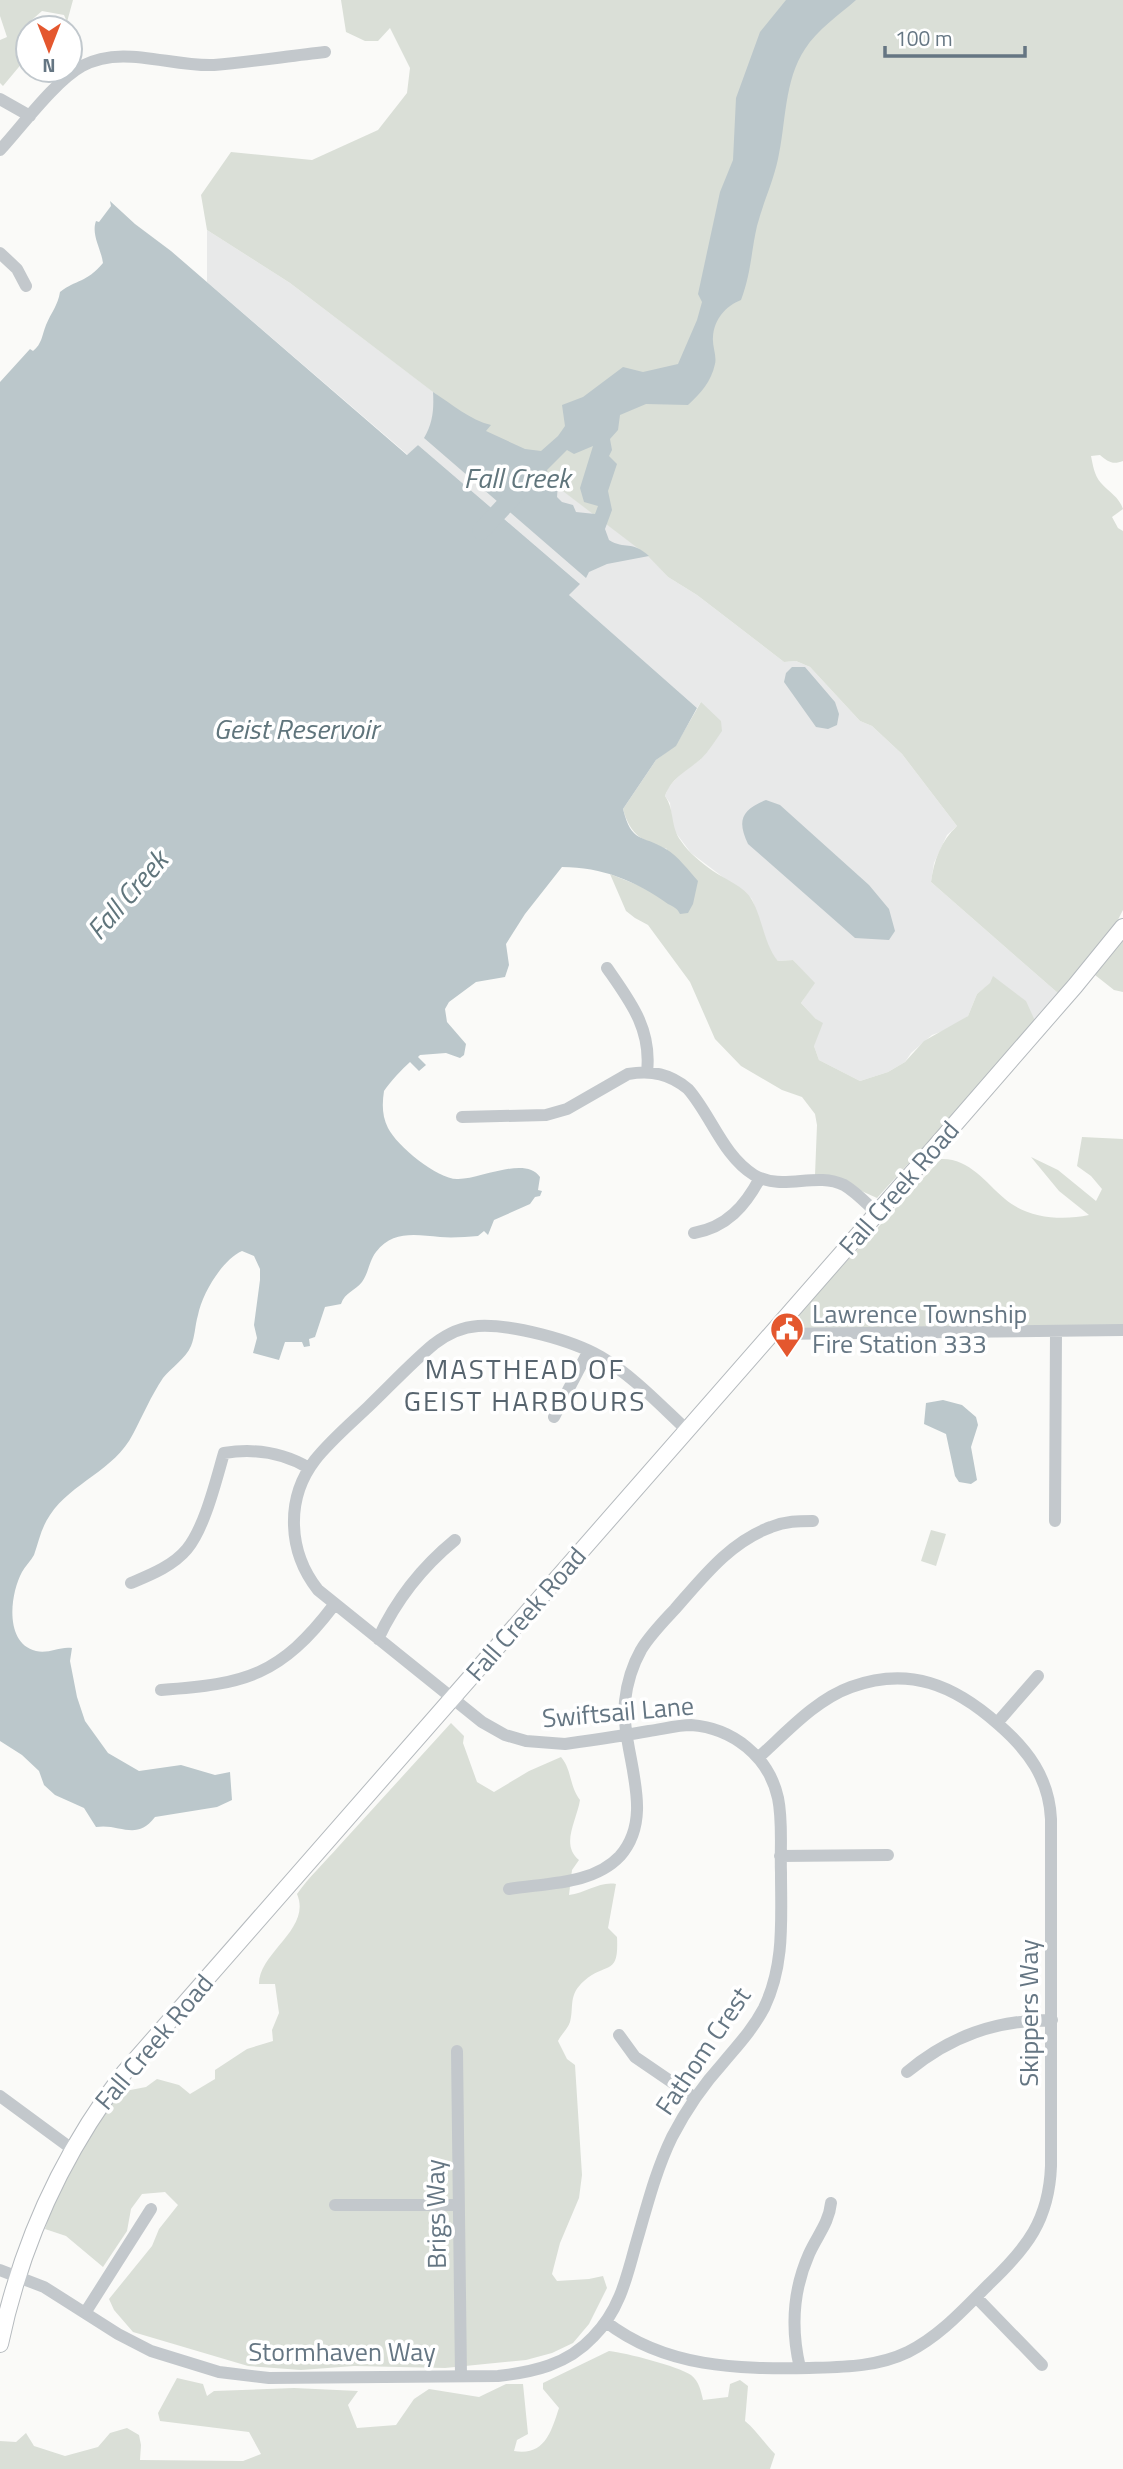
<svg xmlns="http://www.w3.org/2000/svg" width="1123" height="2469" viewBox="0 0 1123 2469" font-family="'Titillium Web',sans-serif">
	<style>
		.built { fill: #e8e9e9 }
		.green { fill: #dadfd7 }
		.water { fill: #bbc7cb; fill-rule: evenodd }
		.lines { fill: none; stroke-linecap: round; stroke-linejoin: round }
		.river { stroke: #bbc7cb; stroke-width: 18 }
		.major-casing { stroke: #b5babe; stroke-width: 18 }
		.minor { stroke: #c3c8cc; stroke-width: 12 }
		.major { stroke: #fff; stroke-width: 16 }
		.labels { text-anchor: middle; stroke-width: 7; stroke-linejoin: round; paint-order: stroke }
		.street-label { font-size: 26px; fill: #657683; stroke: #fff }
		.poi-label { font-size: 26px; fill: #657683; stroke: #fff; text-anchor: start }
		.water-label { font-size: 28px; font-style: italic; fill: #60757c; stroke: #fff }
		.neighbourhood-label { font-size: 28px; letter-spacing: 2px; fill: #57646e; stroke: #fff }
	</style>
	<rect width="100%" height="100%" fill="#fafaf8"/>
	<path class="built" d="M 207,230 L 290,283 L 649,556 L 668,577 L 697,595 L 784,662 L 796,661 L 810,667 L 860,721 L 872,726 L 902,754 L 957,826 L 947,835 L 934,863 L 931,882 L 1059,994 L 1036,1023 L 991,983 L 977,994 L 968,1016 L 951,1028 L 932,1035 L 911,1053 L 905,1062 L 888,1072 L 860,1081 L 819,1060 L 814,1046 L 816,1019 L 801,1003 L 814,983 L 793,960 L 778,961 L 770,952 L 752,899 L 691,853 L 673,829 L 670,803 L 665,796 L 668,788 L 680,774 L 701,759 L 701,702 L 697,708 L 569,595 L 579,583 L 418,445 L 408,455 L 207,282 Z"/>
	<path class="green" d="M 0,0 L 73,0 L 67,22 L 64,15 L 42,11 L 26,25 L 28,56 L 3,86 L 0,83 L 0,40 L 7,37 L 0,16 Z
		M 341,0 L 1123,0 L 1123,461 C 1113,465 1108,462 1100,455 L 1091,456 C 1093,465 1094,475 1101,483 C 1109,492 1119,497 1123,509 L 1112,517 L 1118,528 L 1123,531 L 1123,910 L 1111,933 L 1059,994 L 931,882 C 934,860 941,841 957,826 L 902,754 L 872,726 L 860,721 L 810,667 L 796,661 L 784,662 L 697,595 L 668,577 L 648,556 L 290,283 L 207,230 L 201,195 L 231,152 L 312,160 L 378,130 L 407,93 L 410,68 L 390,28 L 378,41 L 365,41 L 346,32 Z
		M 701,702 L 721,721 L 722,731 C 715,741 709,751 701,759 C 687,771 672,777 665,796 C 675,810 670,827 681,841 C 689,853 702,863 713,871 C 726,880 744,886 752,900 C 763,920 764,944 778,961 L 793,960 L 815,983 L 801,1003 L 816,1019 L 823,1023 L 814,1046 L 819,1060 L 860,1081 L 888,1072 L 905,1062 L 924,1041 L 968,1016 L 977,994 L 990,983 L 993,976 L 1026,1001 L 1036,1023 L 877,1198 L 837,1180 L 815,1175 L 817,1125 L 815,1114 L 802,1097 L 782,1090 L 741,1066 L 715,1039 L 690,982 L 648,925 L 635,918 L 626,911 L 610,874 L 650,890 L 659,897 L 667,849 C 642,840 631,837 623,809 L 656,760 L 676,745 Z
		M 1123,936 L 1123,992 L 1114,990 L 1095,975 Z
		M 1082,1137 L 1123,1139 L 1123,1325 L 802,1328 L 799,1315 L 811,1300 L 941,1159 C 969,1158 985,1182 1005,1199 C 1027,1218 1061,1221 1089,1215 L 1059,1191 L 1031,1157 L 1058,1170 L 1096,1201 L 1102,1189 L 1091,1176 L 1077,1166 Z
		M 931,1530 L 946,1534 L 936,1566 L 921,1561 Z
		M 451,1723 L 464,1736 L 463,1743 L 477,1782 L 494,1792 L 529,1771 L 561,1757 C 572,1770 569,1785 580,1800 C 577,1820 560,1845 579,1860 L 572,1870 L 569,1895 C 586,1893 600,1881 616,1884 L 608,1928 L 617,1937 C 619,1977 607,1961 584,1981 C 568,1995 574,2006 570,2022 C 568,2028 561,2035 558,2041 L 567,2059 L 575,2065 L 582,2175 L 579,2198 L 560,2243 L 552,2274 L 557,2281 L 589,2279 L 603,2276 L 607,2288 L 589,2324 L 573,2343 L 552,2353 L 526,2360 L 445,2368 L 354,2366 L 301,2370 L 248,2366 L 133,2332 L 114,2310 L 109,2299 L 152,2246 L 159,2229 L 178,2205 L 165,2192 L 142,2194 L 131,2209 L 127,2231 L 103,2267 L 66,2236 L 45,2229 C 61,2180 89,2134 120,2092 L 146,2087 L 157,2079 L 179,2085 L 190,2094 L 215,2079 L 215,2070 L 247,2049 L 273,2041 L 272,2030 L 279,2013 L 275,1984 L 259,1984 C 259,1952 312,1929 297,1894 C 309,1877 325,1862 339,1846 Z
		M 609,2351 C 627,2353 677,2366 691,2375 C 699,2381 701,2391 703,2400 L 728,2397 L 730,2384 L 740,2380 L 748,2386 L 745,2421 C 757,2431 764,2443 775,2454 L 770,2469 L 0,2469 L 0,2441 L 16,2442 L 26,2433 L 34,2446 L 65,2456 L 98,2447 L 110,2433 L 127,2428 L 139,2435 L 141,2445 L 140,2460 L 243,2461 L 261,2454 L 249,2432 L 160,2421 L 158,2413 L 177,2378 L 203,2384 L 207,2396 L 214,2391 L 294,2388 L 358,2391 L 348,2405 L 357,2428 L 396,2425 L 414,2399 L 429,2389 L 479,2397 L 506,2384 L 523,2384 L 528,2434 L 517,2440 L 514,2451 C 545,2456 551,2432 559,2408 L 543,2389 L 543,2383 Z"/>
	<path class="water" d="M 786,0 L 856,0 C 839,15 817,30 805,49 C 784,80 786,124 778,159 C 773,182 763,203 757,226 C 751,252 751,274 741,300 C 726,306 714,319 713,337 C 712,346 717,356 715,364 C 711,382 701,393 688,405 L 646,404 L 620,415 L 618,430 L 610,439 L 612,450 L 609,456 L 617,464 L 608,491 L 612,510 L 605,529 L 609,540 C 625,550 632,540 649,556 L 607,564 L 589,572 L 586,578 L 424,438 C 433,423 434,409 433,392 C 452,404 470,420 491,425 L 486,431 L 525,449 L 541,451 L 558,436 L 565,426 L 562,405 L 583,397 L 623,367 L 643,372 L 678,364 L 697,320 L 702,302 L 698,294 L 720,192 L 733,160 L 736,98 L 760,32 ZM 593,446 L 580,488 L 584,502 L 598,506 L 595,514 L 576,512 L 573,505 L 562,502 L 557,497 L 558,484 L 549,477 L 547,470 L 567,450 L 574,454 Z
		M 110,201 L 135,224 L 171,251 L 407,455 L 418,445 L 580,584 L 569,595 L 697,708 L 676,746 L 656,760 L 623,809 C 632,844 641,834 666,849 C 678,856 689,871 698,881 L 693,904 L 688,913 L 680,914 C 677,908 674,907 668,904 C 636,881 602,867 562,867 L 525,914 L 506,944 L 509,965 L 505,977 L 476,982 L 449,1002 L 445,1009 L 447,1022 L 466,1044 L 464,1055 L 460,1058 L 446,1053 L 420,1055 L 418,1057 L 426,1065 L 419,1071 L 410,1062 C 402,1069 390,1082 384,1091 C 382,1104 382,1116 388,1128 C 397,1146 437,1179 457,1179 C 480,1180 525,1155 540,1177 L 538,1190 L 542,1191 L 540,1196 L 535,1197 L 530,1204 L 494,1220 L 488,1235 L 484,1231 L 478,1236 C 466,1237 452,1238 440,1237 C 416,1235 393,1230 376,1252 C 369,1261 369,1272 362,1282 C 355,1291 345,1292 341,1304 L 325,1307 L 315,1337 L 309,1339 L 310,1346 L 304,1347 L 302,1342 L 285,1342 L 279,1360 L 253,1353 L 257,1338 L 254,1325 L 260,1280 L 260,1269 L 254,1256 L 242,1251 C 222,1260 202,1294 198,1315 C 195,1325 195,1337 191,1346 C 186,1358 171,1368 163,1378 C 151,1396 143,1415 133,1434 C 114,1471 72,1482 50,1515 C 41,1528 39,1541 34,1555 C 31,1561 25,1566 22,1572 C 10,1594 4,1643 36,1651 C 49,1654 60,1646 72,1648 L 70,1661 L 77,1697 L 85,1721 L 108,1753 L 139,1771 L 181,1765 L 215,1775 L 230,1772 L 232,1800 L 217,1807 L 155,1817 C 136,1842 120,1823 96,1827 L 84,1808 L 55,1795 L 44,1785 L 39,1771 L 22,1755 L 0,1741 L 0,382 L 30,349 L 33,351 C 42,344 42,335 46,325 C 51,313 58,305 60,292 C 77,279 86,283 103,263 C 101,248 91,235 96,221 L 99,222 L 111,206 Z
		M 792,667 L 805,667 L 835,702 L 839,714 L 837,725 L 828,729 L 816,727 L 784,682 L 786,673 Z
		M 766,800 L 780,805 L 869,885 L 889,909 L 895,931 L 889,940 L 855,938 L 748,844 C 737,821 741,810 766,800 Z
		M 943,1400 L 962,1405 L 976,1417 L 978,1425 L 971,1447 L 977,1480 L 971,1484 L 959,1482 L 955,1476 L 946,1434 L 924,1424 L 926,1403 Z"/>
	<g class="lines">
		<path class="river" d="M 481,531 L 519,490"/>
		<g class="major-casing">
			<path id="major" d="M 0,2344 C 21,2244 62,2154 124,2073 L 928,1155 L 1075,986 L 1123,927"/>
		</g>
		<path class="minor" d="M 0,99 L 30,116
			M 0,150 C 22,126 55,81 82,66 C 123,44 170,67 214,65 C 251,62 288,56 325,52
			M 0,253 L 17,269 L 26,286
			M 607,968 C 630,1001 652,1029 647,1072
			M 462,1117 L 546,1115 L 567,1109 L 628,1074 C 652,1070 670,1074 688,1089 C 711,1115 723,1156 754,1175 C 783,1192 815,1171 844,1185 C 856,1192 867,1204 877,1213
			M 694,1233 C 727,1227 745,1206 760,1178
			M 772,1334 L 1123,1330
			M 554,1417 L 588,1352
			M 1055,1521 L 1056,1331
			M 131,1583 C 150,1575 173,1566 187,1549 C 205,1527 216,1480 224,1453 C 255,1448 282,1452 309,1468
			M 378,1639 C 396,1600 422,1567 455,1540
			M 161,1690 C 246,1684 280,1676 334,1605
			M 997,1723 L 1038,1676
			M 780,1856 L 888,1855
			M 509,1889 C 545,1883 593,1885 620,1856 C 658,1813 620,1751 625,1701 C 627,1683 632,1666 641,1650 C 650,1635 663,1622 675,1609 C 703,1577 730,1542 771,1527 C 786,1521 798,1521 813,1521
			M 619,2035 L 635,2057 L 695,2098
			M 457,2051 L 461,2376
			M 907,2072 C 950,2036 996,2020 1052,2020
			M 0,2096 L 72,2149
			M 335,2205 L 459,2205
			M 0,2270 L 44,2287 L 118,2334 L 151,2351 L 219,2372 L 269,2378 L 498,2376 C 533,2372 567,2365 593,2337 C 618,2312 626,2281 635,2247 C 646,2210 655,2172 672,2137 C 686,2110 703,2085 723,2063 C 738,2045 753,2029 764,2008 C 785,1965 781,1919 781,1873 C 780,1848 783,1822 778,1798 C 769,1757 733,1728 691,1725 C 678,1725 663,1729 649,1731 C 621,1736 593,1740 565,1744 L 526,1741 L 505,1735 L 482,1722 L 318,1590 C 288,1552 285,1499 315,1460 C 330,1441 350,1424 368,1407 C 390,1386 411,1363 434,1344 C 447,1334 462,1327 478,1326 C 512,1324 572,1340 601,1357 C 633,1376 660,1405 687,1430
			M 976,2297 L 1042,2365
			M 85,2313 L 151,2209
			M 606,2322 C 666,2368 737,2369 809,2368 C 843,2367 877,2367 908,2352 C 940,2336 964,2309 989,2284 C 1027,2248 1049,2220 1051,2166 L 1051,1819 C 1049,1778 1028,1750 998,1724 C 954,1685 909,1666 851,1687 C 815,1700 786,1733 758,1758
			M 800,2368 C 791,2330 793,2290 809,2254 C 817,2236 829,2223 831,2203"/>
		<use href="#major" class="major"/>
	</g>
	<defs>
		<g id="civic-pin" transform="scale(1.75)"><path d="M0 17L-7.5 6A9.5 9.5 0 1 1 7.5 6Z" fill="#e4572e" stroke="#fff"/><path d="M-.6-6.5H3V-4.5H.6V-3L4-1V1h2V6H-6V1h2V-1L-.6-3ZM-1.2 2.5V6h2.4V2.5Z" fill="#fff"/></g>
	</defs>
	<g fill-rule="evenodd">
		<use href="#civic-pin" x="787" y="1329"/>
	</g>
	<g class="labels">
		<g class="street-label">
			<text transform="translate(899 1188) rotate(-49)" y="9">Fall Creek Road</text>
			<text transform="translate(526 1614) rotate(-49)" y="9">Fall Creek Road</text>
			<text transform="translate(618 1712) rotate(-5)" y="9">Swiftsail Lane</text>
			<text transform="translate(1029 2013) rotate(-90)" y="9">Skippers Way</text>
			<text transform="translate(154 2042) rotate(-50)" y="9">Fall Creek Road</text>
			<text transform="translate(703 2051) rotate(-56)" y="9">Fathom Crest</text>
			<text transform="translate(436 2214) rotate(-91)" y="9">Brigs Way</text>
			<text x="342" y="2361">Stormhaven Way</text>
		</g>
		<g class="poi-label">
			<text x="812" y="1323">Lawrence Township<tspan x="812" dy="30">Fire Station 333</tspan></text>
		</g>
		<g class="water-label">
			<text x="517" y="488">Fall Creek</text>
			<text x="296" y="739">Geist Reservoir</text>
			<text transform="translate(127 895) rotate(-49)" y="10">Fall Creek</text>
		</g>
		<g class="neighbourhood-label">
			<text x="525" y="1379">MASTHEAD OF<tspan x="525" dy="32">GEIST HARBOURS</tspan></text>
		</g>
	</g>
	<g transform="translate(49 49) rotate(180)"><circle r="33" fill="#ffffff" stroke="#c1c8cd" stroke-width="2"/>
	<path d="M0-5L12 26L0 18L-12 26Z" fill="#e4572e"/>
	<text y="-10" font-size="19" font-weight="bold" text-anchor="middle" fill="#657683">N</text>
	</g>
	<path d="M885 46v10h140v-10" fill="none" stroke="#657683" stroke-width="3.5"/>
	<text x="895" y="46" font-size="21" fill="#657683" stroke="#ffffff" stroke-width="5" paint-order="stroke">100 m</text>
</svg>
